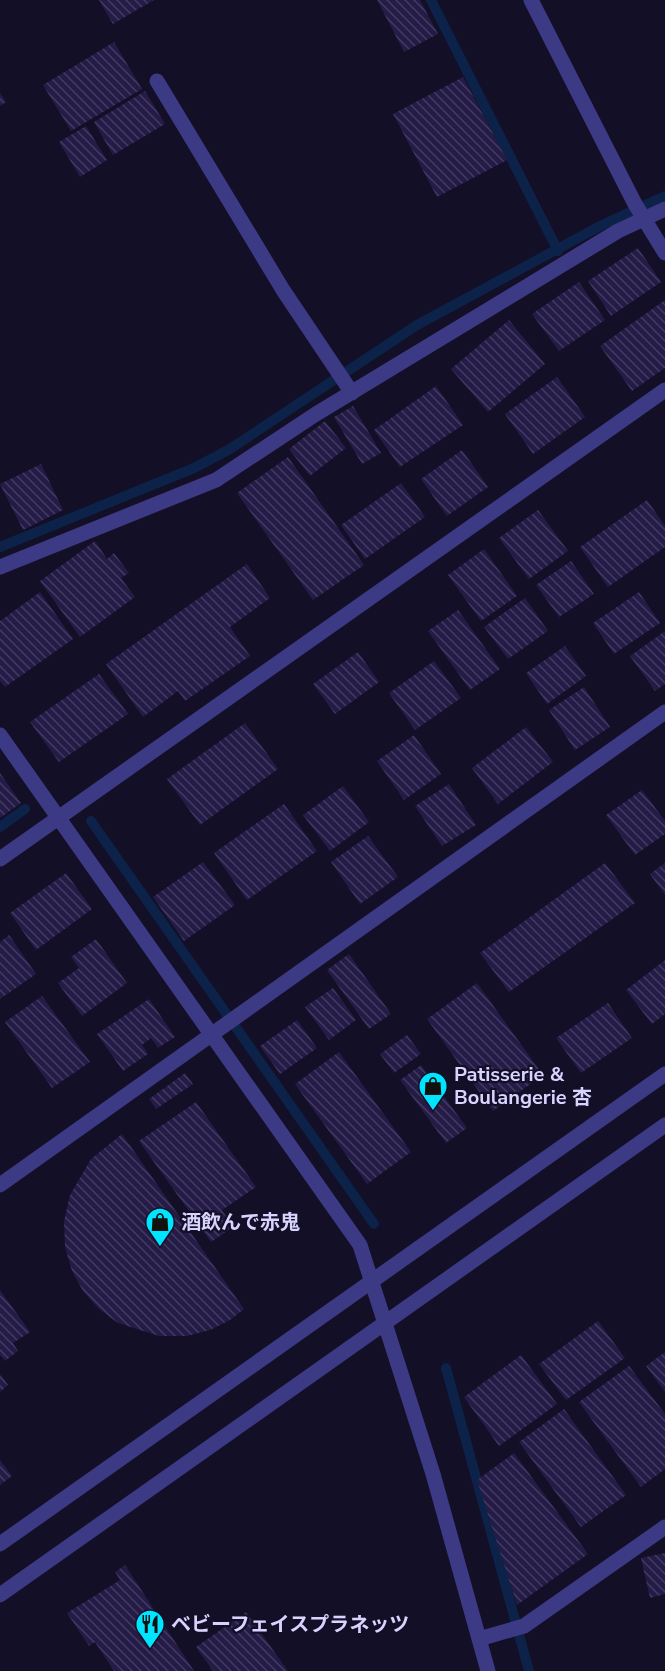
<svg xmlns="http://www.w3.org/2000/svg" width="665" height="1671" viewBox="0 0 665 1671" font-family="'Nunito Sans','Noto Sans JP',sans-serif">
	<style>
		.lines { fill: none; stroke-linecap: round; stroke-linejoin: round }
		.stream { stroke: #0c2248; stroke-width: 10 }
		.building { fill: url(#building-back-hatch) }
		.minor { stroke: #3d3a85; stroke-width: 15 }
		.labels { text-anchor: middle; stroke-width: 4.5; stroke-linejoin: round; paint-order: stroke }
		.poi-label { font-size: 20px; font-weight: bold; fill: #d9d4ff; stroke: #130f26; text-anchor: start }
	</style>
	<defs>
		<pattern id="building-back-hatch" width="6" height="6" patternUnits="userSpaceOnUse" patternTransform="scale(1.5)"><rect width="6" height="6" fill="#241b47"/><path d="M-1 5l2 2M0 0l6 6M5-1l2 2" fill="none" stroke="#433b63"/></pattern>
	</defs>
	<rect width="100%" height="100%" fill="#130f26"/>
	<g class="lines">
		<path class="stream" d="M 431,0 L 558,251
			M 0,547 L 194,468 L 230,449 L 417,325 L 602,225 L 665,196
			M 91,821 L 374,1224
			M 0,827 L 25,809
			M 446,1368 L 529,1671"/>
	</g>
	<path class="building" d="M 99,0 L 154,0 L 113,24 Z
		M 377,0 L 420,0 L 438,34 L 404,52 Z
		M 114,42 L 142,89 L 71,131 L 43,85 Z
		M 463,77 L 507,160 L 437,197 L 393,114 Z
		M 145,91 L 165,124 L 113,155 L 94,122 Z
		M 0,93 L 6,102 L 0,106 Z
		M 86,126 L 107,160 L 80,177 L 59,142 Z
		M 638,248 L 661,282 L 611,316 L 588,281 Z
		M 579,282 L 605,320 L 559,351 L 532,314 Z
		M 665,300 L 665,368 L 632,391 L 600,346 Z
		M 509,320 L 545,364 L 488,412 L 451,369 Z
		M 557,377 L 585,417 L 533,454 L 505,414 Z
		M 436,386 L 463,425 L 400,467 L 374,430 Z
		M 353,406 L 381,453 L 362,464 L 334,417 Z
		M 325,421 L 346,448 L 310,476 L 289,449 Z
		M 462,450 L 488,487 L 447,516 L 421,479 Z
		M 288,457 L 364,565 L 313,600 L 237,493 Z
		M 41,464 L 63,510 L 23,530 L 0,484 Z
		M 401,483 L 425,517 L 365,559 L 341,525 Z
		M 647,500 L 665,526 L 665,547 L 608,587 L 580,547 Z
		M 538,510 L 568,551 L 529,579 L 499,538 Z
		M 95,541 L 107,559 L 114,553 L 129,573 L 121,578 L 135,597 L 80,637 L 40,581 Z
		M 484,549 L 517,596 L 481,621 L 448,575 Z
		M 571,561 L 594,594 L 559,617 L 536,585 Z
		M 247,564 L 270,598 L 230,627 L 250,656 L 185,701 L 178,691 L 143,717 L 106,664 Z
		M 40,592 L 73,639 L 5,687 L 0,681 L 0,621 Z
		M 639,592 L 660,623 L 614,654 L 593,623 Z
		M 525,598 L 548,631 L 508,659 L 484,627 Z
		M 458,610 L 500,669 L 470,690 L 428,631 Z
		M 665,631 L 665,684 L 655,691 L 630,656 Z
		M 565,646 L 586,676 L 547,704 L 526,673 Z
		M 358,652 L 379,682 L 335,714 L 313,684 Z
		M 434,661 L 461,698 L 415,730 L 389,693 Z
		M 99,674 L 128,714 L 59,762 L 30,722 Z
		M 584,687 L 610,727 L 575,750 L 549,710 Z
		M 245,723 L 278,769 L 200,825 L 167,779 Z
		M 526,727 L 553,762 L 498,804 L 472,768 Z
		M 414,735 L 441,774 L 404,800 L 377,761 Z
		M 0,773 L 21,803 L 0,818 Z
		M 449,784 L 476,825 L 442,846 L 415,806 Z
		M 343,786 L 369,822 L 330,851 L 303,815 Z
		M 642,790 L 665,821 L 665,834 L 635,855 L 606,815 Z
		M 284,804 L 317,851 L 247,900 L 214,853 Z
		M 368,836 L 398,877 L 360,904 L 331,862 Z
		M 203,862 L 235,905 L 184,941 L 153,897 Z
		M 605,863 L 635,903 L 509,992 L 480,953 Z
		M 665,863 L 665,895 L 650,874 Z
		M 66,873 L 92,909 L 36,950 L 10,913 Z
		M 9,935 L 36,974 L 0,999 L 0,942 Z
		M 96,939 L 127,983 L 82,1016 L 58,983 L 79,968 L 71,957 Z
		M 349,954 L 391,1014 L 369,1029 L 327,970 Z
		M 665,960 L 665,1014 L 652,1024 L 626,990 Z
		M 477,983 L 543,1075 L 493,1111 L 427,1019 Z
		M 333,988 L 356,1020 L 329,1040 L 305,1007 Z
		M 42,996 L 90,1062 L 52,1088 L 5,1022 Z
		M 149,999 L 175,1037 L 158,1048 L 151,1038 L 142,1045 L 148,1054 L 123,1071 L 97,1034 Z
		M 608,1003 L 632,1038 L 581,1073 L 556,1038 Z
		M 297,1020 L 317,1048 L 280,1074 L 260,1046 Z
		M 407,1035 L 421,1054 L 394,1073 L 380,1054 Z
		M 339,1052 L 411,1152 L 367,1184 L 295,1084 Z
		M 421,1065 L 467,1128 L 446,1143 L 400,1080 Z
		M 185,1073 L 193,1084 L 156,1109 L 149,1099 Z
		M 196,1102 L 256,1187 L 222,1210 L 233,1227 L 211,1242 L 139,1141 Z
		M 122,1134 L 244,1309 L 230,1320 L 210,1330 L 187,1336 L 159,1336 L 118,1323 L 99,1309 L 83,1291 L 72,1271 L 65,1247 L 64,1221 L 70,1195 L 91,1159 Z
		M 0,1290 L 30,1332 L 13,1343 L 18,1351 L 5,1361 L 0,1355 Z
		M 598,1321 L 625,1358 L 566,1400 L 539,1364 Z
		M 665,1352 L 665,1392 L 646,1366 Z
		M 521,1355 L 557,1404 L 499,1446 L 464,1397 Z
		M 629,1366 L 665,1414 L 665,1469 L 641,1487 L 579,1402 Z
		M 0,1374 L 8,1385 L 0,1392 Z
		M 564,1409 L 626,1495 L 581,1527 L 519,1442 Z
		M 514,1453 L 588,1554 L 517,1605 L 477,1480 Z
		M 0,1460 L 12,1476 L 0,1485 Z
		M 665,1553 L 665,1594 L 650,1598 L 641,1558 Z
		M 125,1565 L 194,1671 L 114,1671 L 95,1642 L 89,1646 L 67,1613 L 120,1580 L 115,1572 Z
		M 246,1612 L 288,1671 L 213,1671 L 196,1647 Z"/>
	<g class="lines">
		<path class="minor" d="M 531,0 L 635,204 L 665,253
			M 157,81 L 283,290 L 352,393
			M 0,567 L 216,480 L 316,414 L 618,231 L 665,209
			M 0,735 L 360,1245 L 433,1474 L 488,1671
			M 0,859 L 665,390
			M 0,1185 L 665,712
			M 0,1544 L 665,1074
			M 0,1595 L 665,1125
			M 479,1639 L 524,1626 L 665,1527"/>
	</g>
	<defs>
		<g id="shop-pin" transform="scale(1.5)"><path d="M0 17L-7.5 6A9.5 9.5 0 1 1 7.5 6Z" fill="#00e5ff" stroke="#130f26"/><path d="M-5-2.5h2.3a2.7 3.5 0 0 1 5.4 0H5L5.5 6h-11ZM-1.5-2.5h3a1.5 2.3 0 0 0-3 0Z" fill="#111"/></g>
		<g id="restaurant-pin" transform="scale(1.5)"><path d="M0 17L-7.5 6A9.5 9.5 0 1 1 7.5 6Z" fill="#00e5ff" stroke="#130f26"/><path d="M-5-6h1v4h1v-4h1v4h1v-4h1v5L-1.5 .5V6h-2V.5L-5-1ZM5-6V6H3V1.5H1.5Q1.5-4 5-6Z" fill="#111"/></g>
	</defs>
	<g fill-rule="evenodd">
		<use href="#shop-pin" x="433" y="1086"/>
		<use href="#shop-pin" x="160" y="1222"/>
		<use href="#restaurant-pin" x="150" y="1624"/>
	</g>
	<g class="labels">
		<g class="poi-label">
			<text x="454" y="1081">Patisserie &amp;<tspan x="454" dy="23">Boulangerie 杏</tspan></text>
			<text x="181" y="1229">酒飲んで赤鬼</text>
			<text x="171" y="1631">ベビーフェイスプラネッツ</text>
		</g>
	</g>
</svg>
